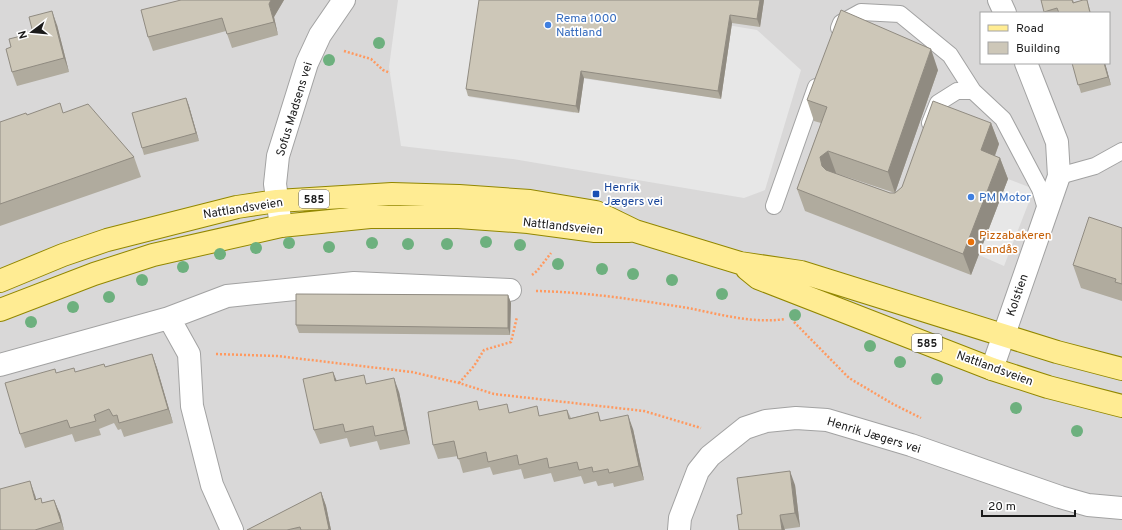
<svg xmlns="http://www.w3.org/2000/svg" width="1122" height="530" viewBox="0 0 1122 530" font-family="Overpass,sans-serif">
	<style>
		.residential { fill: #d9d8d8; fill-rule: evenodd }
		.parking { fill: #e7e7e7 }
		.lines { fill: none; stroke-linecap: round; stroke-linejoin: round }
		.service-casing { stroke: #a2a2a2; stroke-width: 18 }
		.minor-casing { stroke: #a2a2a2; stroke-width: 24 }
		.primary-casing { stroke: #928700; stroke-width: 24 }
		.path { stroke: #ff995f; stroke-width: 2.5; stroke-dasharray: 2 2; stroke-linecap: butt }
		.service { stroke: #fff; stroke-width: 16 }
		.minor { stroke: #fff; stroke-width: 22 }
		.primary { stroke: #ffec93; stroke-width: 22 }
		.tree { fill: #6db07e }
		.wall { fill: #b0ab9e }
		.shaded-wall { fill: #908b81 }
		.building { fill: #cdc7b8; stroke: #908b81 }
		.shop-dot { fill: #3f7fe0; stroke: #fff; stroke-width: 1.5 }
		.transit-dot { fill: #1a4fb4; stroke: #fff; stroke-width: 1.5 }
		.food-dot { fill: #e8710a; stroke: #fff; stroke-width: 1.5 }
		.labels { text-anchor: middle; stroke-width: 3.5; stroke-linejoin: round; paint-order: stroke }
		.shield { fill: #fff; stroke: #5f5f5f; stroke-width: 1 }
		.shield-label { font-size: 11px; font-weight: bold; fill: #1b1b1b }
		.shop-label { font-size: 12px; fill: #366cbe; stroke: #fff; text-anchor: start }
		.street-label { font-size: 12px; fill: #1b1b1b; stroke: #fff }
		.transit-label { font-size: 12px; fill: #164399; stroke: #fff; text-anchor: start }
		.food-label { font-size: 12px; fill: #c56008; stroke: #fff; text-anchor: start }
	</style>
	<rect width="100%" height="100%" fill="#eeecdf"/>
	<path class="residential" d="M 0,0 L 1122,0 L 1122,530 L 0,530 ZM 981,13 L 1109,13 L 1109,63 L 981,63 Z"/>
	<path class="parking" d="M 398,0 L 483,0 L 469,97 L 574,113 L 580,78 L 716,98 L 727,25 L 757,30 L 801,70 L 765,190 L 744,198 L 513,159 L 401,146 L 389,67 Z
		M 1008,179 L 1034,189 L 1004,266 L 979,255 Z"/>
	<g class="lines">
		<g class="service-casing">
			<path id="service" d="M 839,28 L 841,23 L 861,12 L 900,14 L 950,55 L 973,91
				M 930,123 L 938,103 L 957,91 L 973,91 L 1003,119 L 1040,189 L 1047,212
				M 1059,176 L 1095,166 L 1122,151
				M 774,206 L 816,87"/>
		</g>
		<g class="minor-casing">
			<path id="minor" d="M 999,0 L 1005,13
				M 281,226 L 275,184 L 278,156 L 307,63 L 320,35 L 344,0
				M 169,318 L 227,296 L 354,283 L 510,290
				M 0,365 L 169,318 L 189,354 L 192,406 L 212,485 L 232,530
				M 992,369 L 1059,176 L 1057,142 L 1026,63
				M 679,530 L 680,518 L 698,471 L 710,456 L 745,428 L 766,421 L 796,418 L 827,420 L 911,445 L 1060,497 L 1088,505 L 1122,508"/>
		</g>
		<g class="primary-casing">
			<path id="primary" d="M 747,269 L 758,278 L 992,369 L 1048,387 L 1122,406
				M 0,281 L 63,255 L 107,240 L 237,207 L 277,201 L 392,194 L 459,196 L 530,201 L 596,212 L 635,231 L 740,263 L 801,272 L 1057,352 L 1122,369
				M 0,310 L 94,274 L 153,255 L 281,226 L 370,217 L 458,217 L 528,222 L 595,231 L 629,231"/>
		</g>
		<path class="path" d="M 344,51 L 371,59 L 383,70 L 390,73
			M 532,275 L 537,271 L 551,253
			M 536,291 C 587,292 638,300 688,308 C 719,314 753,324 785,319
			M 794,322 L 849,378 L 893,404 L 921,418
			M 216,354 L 277,356 L 412,372 L 459,383 L 494,394 L 644,411 L 701,428
			M 459,383 L 474,366 L 484,350 L 511,342 L 517,317"/>
		<use href="#service" class="service"/>
		<use href="#minor" class="minor"/>
		<use href="#primary" class="primary"/>
	</g>
	<g class="tree">
		<circle cx="379" cy="43" r="6"/>
		<circle cx="329" cy="60" r="6"/>
		<circle cx="486" cy="242" r="6"/>
		<circle cx="289" cy="243" r="6"/>
		<circle cx="372" cy="243" r="6"/>
		<circle cx="408" cy="244" r="6"/>
		<circle cx="447" cy="244" r="6"/>
		<circle cx="520" cy="245" r="6"/>
		<circle cx="329" cy="247" r="6"/>
		<circle cx="256" cy="248" r="6"/>
		<circle cx="220" cy="254" r="6"/>
		<circle cx="558" cy="264" r="6"/>
		<circle cx="183" cy="267" r="6"/>
		<circle cx="602" cy="269" r="6"/>
		<circle cx="633" cy="274" r="6"/>
		<circle cx="142" cy="280" r="6"/>
		<circle cx="672" cy="280" r="6"/>
		<circle cx="722" cy="294" r="6"/>
		<circle cx="109" cy="297" r="6"/>
		<circle cx="73" cy="307" r="6"/>
		<circle cx="795" cy="315" r="6"/>
		<circle cx="31" cy="322" r="6"/>
		<circle cx="870" cy="346" r="6"/>
		<circle cx="900" cy="362" r="6"/>
		<circle cx="937" cy="379" r="6"/>
		<circle cx="1016" cy="408" r="6"/>
		<circle cx="1077" cy="431" r="6"/>
	</g>
	<path class="wall" d="M 181,0 L 284,0 L 274,17 L 278,35 L 232,48 L 226,31 L 153,51 L 148,37 Z
		M 764,0 L 760,27 L 732,23 L 721,99 L 584,78 L 579,113 L 468,96 L 466,89 Z
		M 1041,0 L 1073,0 L 1074,2 L 1087,0 L 1091,13 L 1045,13 Z
		M 57,25 L 69,72 L 17,86 L 12,72 L 11,47 L 33,33 Z
		M 1072,63 L 1105,63 L 1111,85 L 1081,93 Z
		M 938,70 L 895,193 L 835,173 L 890,193 L 895,193 L 991,123 L 999,144 L 995,156 L 1000,158 L 1008,179 L 971,275 L 805,211 L 797,189 L 821,123 L 814,121 L 807,100 Z
		M 186,98 L 189,106 L 199,141 L 144,155 L 142,148 Z
		M 63,113 L 134,157 L 141,177 L 0,226 L 0,122 L 27,115 Z
		M 1122,228 L 1122,301 L 1081,288 L 1073,265 Z
		M 508,295 L 511,303 L 510,335 L 299,333 L 296,325 Z
		M 152,354 L 157,368 L 173,423 L 124,437 L 121,429 L 118,430 L 114,423 L 99,429 L 101,435 L 75,442 L 72,434 L 25,448 L 20,434 L 55,369 L 56,373 L 75,372 L 105,367 Z
		M 337,381 L 367,384 L 399,392 L 410,444 L 380,450 L 377,441 L 350,447 L 347,438 L 320,444 L 314,430 Z
		M 480,410 L 541,416 L 567,410 L 571,418 L 598,412 L 601,421 L 633,429 L 644,480 L 614,487 L 613,483 L 598,486 L 596,481 L 584,484 L 581,476 L 554,482 L 551,473 L 524,479 L 521,469 L 493,475 L 490,467 L 463,473 L 458,456 L 438,459 L 433,445 Z
		M 795,485 L 800,527 L 785,529 L 742,514 Z
		M 321,492 L 326,506 L 331,530 L 247,530 Z
		M 35,495 L 36,499 L 42,503 L 54,500 L 60,514 L 64,530 L 0,530 Z"/>
	<path class="shaded-wall" d="M 271,0 L 284,0 L 274,17 L 278,35 L 274,22 L 269,4 Z
		M 760,0 L 764,0 L 760,27 L 757,19 Z
		M 52,11 L 57,25 L 69,72 L 64,58 Z
		M 730,15 L 732,23 L 721,99 L 718,91 Z
		M 931,49 L 938,70 L 895,193 L 888,172 Z
		M 1104,63 L 1105,63 L 1111,85 L 1108,77 Z
		M 581,71 L 584,78 L 579,113 L 576,106 Z
		M 186,98 L 189,106 L 199,141 L 196,133 Z
		M 991,123 L 999,144 L 989,171 L 981,150 Z
		M 828,151 L 836,173 L 828,178 L 822,166 L 820,157 Z
		M 1000,158 L 1008,179 L 971,275 L 963,254 Z
		M 508,295 L 511,303 L 510,335 L 508,328 Z
		M 152,354 L 157,368 L 173,423 L 168,409 Z
		M 333,372 L 339,386 L 335,381 Z
		M 394,378 L 399,392 L 410,444 L 405,430 Z
		M 628,415 L 633,429 L 644,480 L 639,466 Z
		M 790,471 L 795,485 L 800,527 L 795,513 Z
		M 30,481 L 35,495 L 40,514 L 35,500 Z
		M 321,492 L 326,506 L 331,530 L 330,530 L 329,529 Z
		M 54,500 L 60,514 L 64,530 L 61,522 Z
		M 780,515 L 785,530 L 782,530 Z"/>
	<path class="building" d="M 181,0 L 271,0 L 269,4 L 274,22 L 227,34 L 222,18 L 148,37 L 141,10 Z
		M 479,0 L 760,0 L 757,19 L 730,15 L 718,91 L 581,71 L 576,106 L 466,89 Z
		M 1041,0 L 1072,0 L 1073,3 L 1083,0 L 1087,0 L 1090,13 L 1059,13 L 1057,8 L 1044,12 Z
		M 841,10 L 931,49 L 888,172 L 828,151 L 820,157 L 822,166 L 826,170 L 890,193 L 895,193 L 902,187 L 933,101 L 991,123 L 981,150 L 1000,158 L 963,254 L 797,189 L 827,107 L 807,100 Z
		M 52,11 L 64,58 L 12,72 L 6,49 L 11,47 L 9,39 L 33,33 L 29,17 Z
		M 1072,63 L 1104,63 L 1108,77 L 1078,85 Z
		M 186,98 L 196,133 L 142,148 L 132,113 Z
		M 60,103 L 63,113 L 88,104 L 134,157 L 0,204 L 0,122 L 26,113 L 27,115 Z
		M 1089,217 L 1122,228 L 1122,284 L 1115,282 L 1116,279 L 1073,265 Z
		M 296,294 L 508,295 L 508,328 L 296,325 Z
		M 152,354 L 168,409 L 119,423 L 117,415 L 113,416 L 109,409 L 94,415 L 96,421 L 70,428 L 67,420 L 20,434 L 5,383 L 55,369 L 56,373 L 74,368 L 75,372 L 104,364 L 105,367 Z
		M 333,372 L 335,381 L 364,375 L 366,384 L 394,378 L 405,430 L 375,436 L 373,426 L 345,432 L 343,424 L 314,430 L 303,379 Z
		M 477,401 L 479,410 L 507,404 L 509,413 L 537,406 L 539,416 L 567,410 L 569,419 L 598,412 L 600,421 L 628,415 L 639,466 L 609,473 L 608,469 L 593,472 L 592,467 L 579,470 L 577,462 L 549,468 L 547,458 L 519,465 L 517,455 L 488,462 L 486,452 L 458,459 L 454,441 L 433,445 L 428,412 Z
		M 790,471 L 795,513 L 780,515 L 782,530 L 739,530 L 737,515 L 742,514 L 737,478 Z
		M 30,481 L 35,500 L 41,498 L 42,503 L 54,500 L 61,522 L 35,530 L 0,530 L 0,489 Z
		M 321,492 L 329,529 L 327,530 L 301,530 L 300,527 L 287,530 L 247,530 Z"/>
	<g class="shop-dot">
		<circle cx="548" cy="25" r="4"/>
		<circle cx="971" cy="197" r="4"/>
	</g>
	<rect class="transit-dot" x="592" y="190" width="8" height="8" rx="2"/>
	<circle class="food-dot" cx="971" cy="242" r="4"/>
	<g class="labels">
		<g class="shield">
			<rect x="299" y="190" width="30" height="18" rx="3"/>
			<rect x="912" y="334" width="30" height="18" rx="3"/>
		</g>
		<g class="shield-label">
			<text x="314" y="203">585</text>
			<text x="927" y="347">585</text>
		</g>
		<g class="shop-label">
			<text x="556" y="22">Rema 1000<tspan x="556" dy="14">Nattland</tspan></text>
			<text x="979" y="201">PM Motor</text>
		</g>
		<g class="street-label">
			<text transform="translate(294 109) rotate(-73)" y="4">Sofus Madsens vei</text>
			<text transform="translate(243 208) rotate(-9)" y="4">Nattlandsveien</text>
			<text transform="translate(563 226) rotate(6)" y="4">Nattlandsveien</text>
			<text transform="translate(1017 295) rotate(-71)" y="4">Kolstien</text>
			<text transform="translate(995 368) rotate(20)" y="4">Nattlandsveien</text>
			<text transform="translate(874 435) rotate(17)" y="4">Henrik Jægers vei</text>
		</g>
		<g class="transit-label">
			<text x="604" y="191">Henrik<tspan x="604" dy="14">Jægers vei</tspan></text>
		</g>
		<g class="food-label">
			<text x="979" y="239">Pizzabakeren<tspan x="979" dy="14">Landås</tspan></text>
		</g>
	</g>
	<rect x="980" y="12" width="130" height="52" fill="#ffffff" stroke="#a4a4a4"/>
	<rect x="988" y="25" width="20" height="6" fill="#ffec93" stroke="#a4a4a4"/>
	<text x="1016" y="32" font-size="12" fill="#1b1b1b">Road</text>
	<rect x="988" y="42" width="20" height="12" fill="#cdc7b8" stroke="#a4a4a4"/>
	<text x="1016" y="52" font-size="12" fill="#1b1b1b">Building</text>
	<g transform="translate(32 32) rotate(254)" stroke="#ffffff" stroke-width="3" paint-order="stroke">
	<path d="M0-3L7 15L0 10L-7 15Z" fill="#1b1b1b"/>
	<text y="-6" font-size="11" font-weight="bold" text-anchor="middle" fill="#1b1b1b">N</text>
	</g>
	<path d="M982 510v6h93v-6" fill="none" stroke="#1b1b1b" stroke-width="2"/>
	<text x="988" y="510" font-size="12" fill="#1b1b1b" stroke="#ffffff" stroke-width="3" paint-order="stroke">20 m</text>
</svg>
